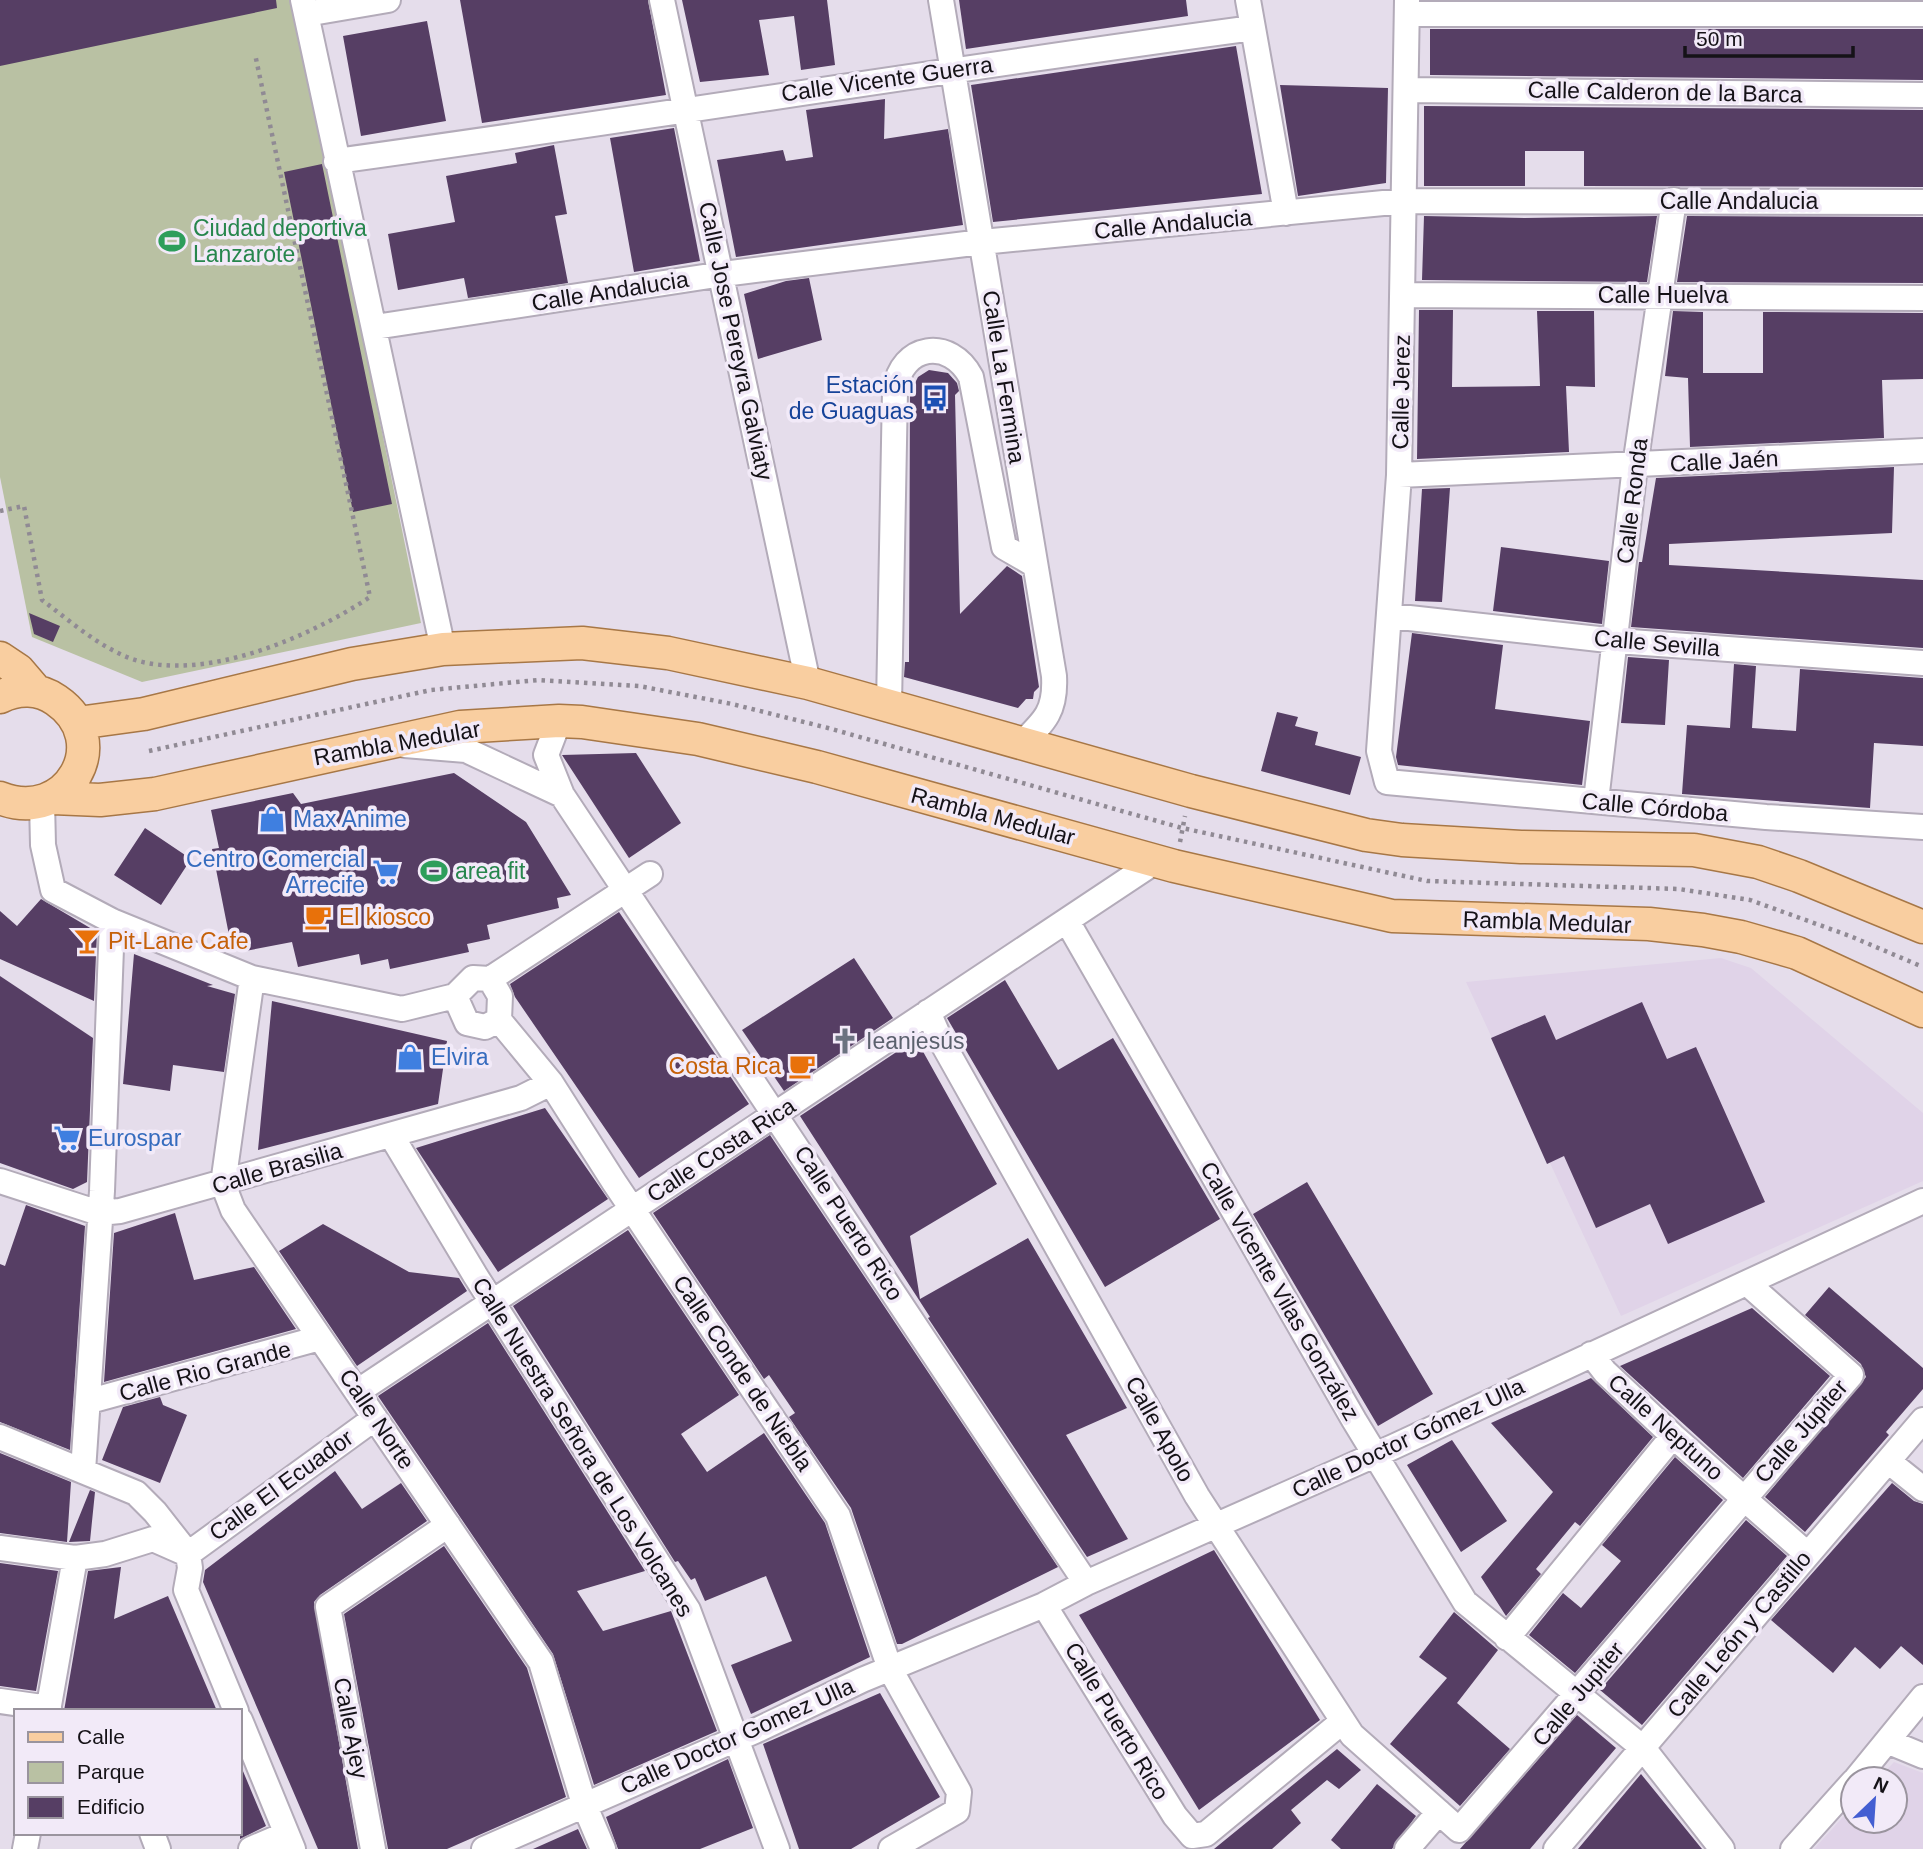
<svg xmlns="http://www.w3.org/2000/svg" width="1923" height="1849" viewBox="0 0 1923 1849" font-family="Arial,sans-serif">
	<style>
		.built { fill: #e0d3e8 }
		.green { fill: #b9c1a3 }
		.building { fill: #563e64 }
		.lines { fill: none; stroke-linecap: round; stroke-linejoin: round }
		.minor-casing { stroke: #b3abb9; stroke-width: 28 }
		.major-casing { stroke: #a77746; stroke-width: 35 }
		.path { stroke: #908a94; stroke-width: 4.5; stroke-dasharray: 3.5 5; stroke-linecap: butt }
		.minor { stroke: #fff; stroke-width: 24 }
		.major { stroke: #f9cea0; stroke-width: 32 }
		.labels { text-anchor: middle; stroke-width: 7; stroke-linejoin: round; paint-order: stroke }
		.street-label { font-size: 23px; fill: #151217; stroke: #f2eaf8 }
		.leisure-label { font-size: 23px; fill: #27864d; stroke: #f2eaf8; text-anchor: start }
		.transit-label { font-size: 23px; fill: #164399; stroke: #f2eaf8; text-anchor: end }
		.shop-label { font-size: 23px; fill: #366cbe; stroke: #f2eaf8; text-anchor: start }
		.food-label { font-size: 23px; fill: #c56008; stroke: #f2eaf8; text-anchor: start }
		.worship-label { font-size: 23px; fill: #5b616d; stroke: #f2eaf8; text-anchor: start }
	</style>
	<rect width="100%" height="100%" fill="#e5ddeb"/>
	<path class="built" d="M 1721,958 L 1751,968 L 1923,1113 L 1923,1181 L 1621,1316 L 1466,982 Z
		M 1894,1762 L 1923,1773 L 1923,1849 L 1814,1849 L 1853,1806 L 1853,1821 L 1895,1821 L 1895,1779 L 1878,1779 Z"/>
	<path class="green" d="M 0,0 L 294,0 L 421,623 L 142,682 L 32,637 L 0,477 Z"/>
	<path class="building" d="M 0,0 L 276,0 L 277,8 L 0,66 Z
		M 460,0 L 648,0 L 666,95 L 482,123 Z
		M 682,0 L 827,0 L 835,65 L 801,70 L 794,16 L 759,20 L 769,75 L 700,82 Z
		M 959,0 L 1186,0 L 1188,16 L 966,49 Z
		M 427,21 L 446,121 L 361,136 L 343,36 Z
		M 1430,29 L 1923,29 L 1923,80 L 1430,75 Z
		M 1236,46 L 1262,194 L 993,222 L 971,85 Z
		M 1280,85 L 1388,88 L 1386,183 L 1298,196 Z
		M 885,99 L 884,139 L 948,129 L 963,225 L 736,257 L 717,160 L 783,150 L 786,161 L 813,157 L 806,110 Z
		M 1424,106 L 1923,110 L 1923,187 L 1584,186 L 1584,151 L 1525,151 L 1525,186 L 1424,186 Z
		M 674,128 L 700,261 L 634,272 L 610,138 Z
		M 554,145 L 567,214 L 555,216 L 568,283 L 468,298 L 464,278 L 398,290 L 388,234 L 455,222 L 446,176 L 517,163 L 515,153 Z
		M 322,164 L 392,504 L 353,512 L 284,172 Z
		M 1424,216 L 1525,218 L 1657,216 L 1647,282 L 1422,280 Z
		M 1687,216 L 1923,217 L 1923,283 L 1677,282 Z
		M 809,278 L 822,340 L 758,359 L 744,294 L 786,281 Z
		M 1419,310 L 1453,310 L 1452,387 L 1540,386 L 1537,311 L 1594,311 L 1595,387 L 1566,386 L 1569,452 L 1417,459 Z
		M 1673,311 L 1703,312 L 1703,373 L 1763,373 L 1763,312 L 1923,313 L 1923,379 L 1882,380 L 1884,438 L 1690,447 L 1688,378 L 1665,376 Z
		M 929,370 L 948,373 L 957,383 L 959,391 L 955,395 L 960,614 L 1007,566 L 1022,576 L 1039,687 L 1034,692 L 1033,699 L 1026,699 L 1018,708 L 904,677 L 905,662 L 909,662 L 910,393 L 918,377 Z
		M 1894,467 L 1892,533 L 1669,544 L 1669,565 L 1923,580 L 1923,648 L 1631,627 L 1639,562 L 1642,562 L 1656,478 Z
		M 1450,488 L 1442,602 L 1415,601 L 1422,489 Z
		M 1501,547 L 1609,561 L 1602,624 L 1493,611 Z
		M 29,613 L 60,626 L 53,642 L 34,634 Z
		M 1412,633 L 1503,645 L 1495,709 L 1590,721 L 1582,785 L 1398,765 L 1396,757 Z
		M 1628,657 L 1669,660 L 1665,725 L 1621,723 Z
		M 1734,664 L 1756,666 L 1752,728 L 1796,731 L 1800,669 L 1923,678 L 1923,746 L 1874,743 L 1870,808 L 1682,794 L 1687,725 L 1730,728 Z
		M 1277,712 L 1298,717 L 1295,726 L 1318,732 L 1315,745 L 1361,757 L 1350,795 L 1261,771 Z
		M 636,753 L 681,823 L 629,858 L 562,755 Z
		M 454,773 L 526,822 L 571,895 L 557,898 L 559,908 L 487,925 L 490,939 L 467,944 L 469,952 L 390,969 L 388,959 L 361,965 L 359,954 L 298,967 L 292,942 L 240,952 L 238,938 L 230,940 L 212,849 L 219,848 L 211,810 L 293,793 L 301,804 Z
		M 145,828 L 191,859 L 161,905 L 114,875 Z
		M 41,899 L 97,932 L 94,1001 L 0,959 L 0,911 L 17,926 Z
		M 619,912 L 749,1104 L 639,1178 L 515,997 L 510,984 Z
		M 134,954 L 213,985 L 207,986 L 235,994 L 224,1072 L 173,1065 L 170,1091 L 123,1084 Z
		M 854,958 L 893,1018 L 784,1091 L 742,1030 Z
		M 0,976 L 93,1038 L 87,1182 L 73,1189 L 0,1163 Z
		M 1005,980 L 1058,1070 L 1113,1038 L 1220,1219 L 1105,1287 L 947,1018 Z
		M 272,1001 L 447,1041 L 438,1104 L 258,1150 Z
		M 1642,1002 L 1667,1059 L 1696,1047 L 1765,1202 L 1668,1244 L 1650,1204 L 1596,1228 L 1564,1156 L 1547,1164 L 1491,1038 L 1545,1015 L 1556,1040 Z
		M 916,1039 L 997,1184 L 910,1236 L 920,1299 L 1028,1238 L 1127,1408 L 1066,1435 L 1128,1539 L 1087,1557 L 928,1318 L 930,1317 L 800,1116 Z
		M 545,1108 L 608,1199 L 498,1272 L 416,1148 Z
		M 770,1135 L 1058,1567 L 902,1644 L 897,1644 L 851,1508 L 789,1417 L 795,1413 L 769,1375 L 764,1379 L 653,1213 Z
		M 1307,1182 L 1433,1394 L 1378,1426 L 1253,1214 Z
		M 26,1205 L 85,1226 L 70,1450 L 0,1422 L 0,1264 L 5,1266 Z
		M 175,1213 L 194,1280 L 254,1267 L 296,1329 L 104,1382 L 114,1233 Z
		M 323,1224 L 409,1272 L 459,1278 L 467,1291 L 357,1366 L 279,1251 Z
		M 628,1230 L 739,1395 L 681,1434 L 707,1472 L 764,1433 L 825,1523 L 870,1657 L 751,1714 L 731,1665 L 792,1641 L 766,1576 L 705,1601 L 695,1578 L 691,1580 L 678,1561 L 675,1562 L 513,1306 Z
		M 1829,1287 L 1923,1368 L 1923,1389 L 1886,1432 L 1889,1435 L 1805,1532 L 1765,1497 L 1866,1377 L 1861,1364 L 1805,1315 Z
		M 1752,1308 L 1830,1376 L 1743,1478 L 1620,1366 Z
		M 488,1323 L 645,1571 L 577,1591 L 603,1631 L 671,1611 L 717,1731 L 594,1785 L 553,1654 L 378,1396 Z
		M 1591,1378 L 1653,1437 L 1580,1526 L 1575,1522 L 1536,1569 L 1541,1574 L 1506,1616 L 1481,1577 L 1553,1492 L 1491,1423 Z
		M 160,1397 L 163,1405 L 187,1415 L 160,1483 L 102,1460 L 123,1407 Z
		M 1452,1440 L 1507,1521 L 1461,1552 L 1407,1465 Z
		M 0,1453 L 71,1482 L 67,1542 L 0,1533 Z
		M 1675,1457 L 1723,1500 L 1575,1673 L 1529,1635 L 1563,1593 L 1581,1608 L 1621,1561 L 1602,1545 Z
		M 335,1471 L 362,1509 L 401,1483 L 427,1521 L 320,1595 L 314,1602 L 358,1849 L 318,1849 L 203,1582 L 205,1570 Z
		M 1892,1483 L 1914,1501 L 1923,1504 L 1923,1665 L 1901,1646 L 1880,1669 L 1855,1647 L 1833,1673 L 1771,1620 Z
		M 90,1490 L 95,1492 L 90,1541 L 69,1542 Z
		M 1746,1520 L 1787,1556 L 1642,1725 L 1600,1690 Z
		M 444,1546 L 527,1668 L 566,1797 L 447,1849 L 388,1849 L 344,1614 Z
		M 1214,1550 L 1320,1720 L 1199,1810 L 1079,1615 Z
		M 0,1563 L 58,1571 L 36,1691 L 0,1686 Z
		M 121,1567 L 114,1619 L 168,1596 L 217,1711 L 64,1711 L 88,1571 Z
		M 1454,1612 L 1498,1650 L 1457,1703 L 1510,1749 L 1460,1806 L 1390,1744 L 1447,1678 L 1419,1657 Z
		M 880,1693 L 940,1797 L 851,1849 L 799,1849 L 763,1744 Z
		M 1577,1715 L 1616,1748 L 1530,1849 L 1460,1849 Z
		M 1337,1749 L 1361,1770 L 1339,1789 L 1327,1780 L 1291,1810 L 1301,1823 L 1272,1849 L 1214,1849 Z
		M 728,1759 L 753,1828 L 700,1849 L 618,1849 L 606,1817 Z
		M 240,1764 L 266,1826 L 240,1839 Z
		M 1641,1774 L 1702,1849 L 1578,1849 Z
		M 1377,1784 L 1416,1816 L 1392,1849 L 1341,1849 L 1331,1840 Z
		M 578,1829 L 587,1849 L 533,1849 Z"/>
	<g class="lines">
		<g class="minor-casing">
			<path id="minor" d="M 303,0 L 443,649
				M 662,0 L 808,683
				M 941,0 L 1054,676 C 1056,711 1045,721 1021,744
				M 1248,0 L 1286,213
				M 1407,0 L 1399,475 L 1379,751 L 1387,782 L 1766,817 L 1923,827
				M 306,14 L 388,0
				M 1407,14 L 1923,14
				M 1407,90 L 1923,95
				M 336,161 C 642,119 947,69 1253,28
				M 1403,295 L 1923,298
				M 375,327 L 723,274 L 982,242 L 1404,201 L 1923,202
				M 1399,475 L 1923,451
				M 1391,616 L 1617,641 L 1923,663
				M 889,705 L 895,390 C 901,344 950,337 971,377 L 1004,547 L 1035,565
				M 559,721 L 546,755 L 562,795 L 1086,1583
				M 405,745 L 466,750 L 562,795
				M 1596,801 L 1635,466 L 1674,200
				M 42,802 L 43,845 L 53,890 L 112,921 L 252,978 L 402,1009 L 455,996 L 473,978 L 490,979 L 650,874
				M 1067,921 L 1354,1420 L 1465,1602 L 1643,1748 L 1722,1849
				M 252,978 L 223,1184 L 233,1210 L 541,1662 L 584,1804 L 603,1849
				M 490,979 L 500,996 L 499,1020
				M 455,996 L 467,1023 L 485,1027 L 499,1020
				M 928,1012 L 939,1037 L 1197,1496 L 1352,1735 L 1459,1830 L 1851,1375 L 1747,1283
				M 499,1020 L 551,1083 L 614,1182 L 838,1516 L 890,1669 L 959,1792 L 957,1811 L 891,1849
				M 391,1135 L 475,1275 L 688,1610 L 777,1849
				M 0,1181 L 99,1213 L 120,1211 L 521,1098 L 551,1083
				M 1591,1354 L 1605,1372 L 1673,1436 L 1806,1553
				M 357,1392 L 1156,861
				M 90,1401 L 320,1338
				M 0,1437 L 136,1493 L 155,1512 L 188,1554 L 190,1568 L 186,1590 L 236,1711
				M 1888,1461 L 1923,1489
				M 83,1471 L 102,1191 L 112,921
				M 0,1548 L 75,1558 L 105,1554 L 153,1539 L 187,1554
				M 188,1554 L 375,1418
				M 1044,1605 L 1175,1816 L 1192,1836 L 1206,1834 L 1343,1721
				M 1507,1638 L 1673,1436
				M 0,1701 L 49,1708
				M 48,1711 L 75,1558
				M 240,1720 L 293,1849
				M 1889,1742 L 1923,1756
				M 1856,1779 L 1923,1697
				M 152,1833 L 158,1849
				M 25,1849 L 28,1833
				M 251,1849 L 286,1834
				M 373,1849 L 328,1607 L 448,1525
				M 484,1849 L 755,1731 L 862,1680 L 1044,1605 L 1086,1583 L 1393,1447 L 1923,1201
				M 1407,1849 L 1439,1812
				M 1556,1849 L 1923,1420
				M 1793,1849 L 1853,1782"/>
		</g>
		<g class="major-casing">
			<path id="major" d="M 0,658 L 18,670 L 36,691
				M 0,697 C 18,688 39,688 56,700 C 116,741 67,825 0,798
				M 78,723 L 144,714 L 352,664 L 443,649 L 582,643 L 668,653 L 808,683 L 1191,791 L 1366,835 L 1402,840 L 1521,847 L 1694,850 L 1758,862 L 1799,876 L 1923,927
				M 53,798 L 100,800 L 155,794 L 460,727 L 559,721 L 582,722 L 698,739 L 817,767 L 1174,866 L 1392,916 L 1649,924 L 1703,930 L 1741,937 L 1797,953 L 1923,1011"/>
		</g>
		<path class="path" d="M 0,511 L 24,506 L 42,600 C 70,621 99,647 132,659 C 204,683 310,637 370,597 L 255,54
			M 149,751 L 431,690 L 538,680 L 639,686 L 732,704 L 828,728 L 1182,828 L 1427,881 L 1679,889 L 1750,900 L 1850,936 L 1923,967
			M 1180,842 L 1185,816"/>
		<use href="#minor" class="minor"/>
		<use href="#major" class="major"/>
	</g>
	<defs>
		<g id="stadium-bare" transform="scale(2.1)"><path d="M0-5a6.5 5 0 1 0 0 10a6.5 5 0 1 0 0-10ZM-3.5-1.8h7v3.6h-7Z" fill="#2e9e5b" stroke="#f2eaf8" stroke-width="2.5" paint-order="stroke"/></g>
		<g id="bus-bare" transform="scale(2.1)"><path d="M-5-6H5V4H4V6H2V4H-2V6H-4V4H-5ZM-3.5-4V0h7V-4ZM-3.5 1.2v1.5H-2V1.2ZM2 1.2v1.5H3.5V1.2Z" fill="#1a4fb4" stroke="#f2eaf8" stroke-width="2.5" paint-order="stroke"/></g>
		<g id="shop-bare" transform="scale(2.1)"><path d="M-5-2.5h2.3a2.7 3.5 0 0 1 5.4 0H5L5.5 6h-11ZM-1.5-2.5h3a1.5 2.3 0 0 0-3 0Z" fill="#3f7fe0" stroke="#f2eaf8" stroke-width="2.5" paint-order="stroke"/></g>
		<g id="supermarket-bare" transform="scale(2.1)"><path d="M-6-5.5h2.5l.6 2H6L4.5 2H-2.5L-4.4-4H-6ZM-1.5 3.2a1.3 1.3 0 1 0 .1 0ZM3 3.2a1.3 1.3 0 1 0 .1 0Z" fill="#3f7fe0" stroke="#f2eaf8" stroke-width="2.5" paint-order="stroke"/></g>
		<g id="cafe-bare" transform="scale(2.1)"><path d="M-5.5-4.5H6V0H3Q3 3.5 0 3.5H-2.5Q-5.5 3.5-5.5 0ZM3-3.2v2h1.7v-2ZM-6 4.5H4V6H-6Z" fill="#e8710a" stroke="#f2eaf8" stroke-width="2.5" paint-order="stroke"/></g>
		<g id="bar-bare" transform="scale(2.1)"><path d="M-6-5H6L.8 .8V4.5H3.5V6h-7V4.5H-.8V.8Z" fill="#e8710a" stroke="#f2eaf8" stroke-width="2.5" paint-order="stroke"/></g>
		<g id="church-bare" transform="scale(2.1)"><path d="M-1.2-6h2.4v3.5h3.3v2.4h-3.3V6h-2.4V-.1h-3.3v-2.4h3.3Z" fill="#6b7280" stroke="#f2eaf8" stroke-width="2.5" paint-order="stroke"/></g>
	</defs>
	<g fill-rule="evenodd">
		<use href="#stadium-bare" x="172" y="241"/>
		<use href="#bus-bare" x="935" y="398"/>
		<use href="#shop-bare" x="272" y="819"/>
		<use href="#stadium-bare" x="434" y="871"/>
		<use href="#supermarket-bare" x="386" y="872"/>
		<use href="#cafe-bare" x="318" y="917"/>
		<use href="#bar-bare" x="87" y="941"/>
		<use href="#church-bare" x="845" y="1041"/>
		<use href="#shop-bare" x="410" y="1057"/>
		<use href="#cafe-bare" x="802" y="1066"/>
		<use href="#supermarket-bare" x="67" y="1138"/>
	</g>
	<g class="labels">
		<g class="street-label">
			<text transform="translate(887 79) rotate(-8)" y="8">Calle Vicente Guerra</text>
			<text transform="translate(1665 92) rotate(1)" y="8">Calle Calderon de la Barca</text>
			<text x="1739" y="209">Calle Andalucia</text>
			<text transform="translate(1173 224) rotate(-5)" y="8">Calle Andalucia</text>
			<text transform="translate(610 291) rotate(-9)" y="8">Calle Andalucia</text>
			<text x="1663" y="303">Calle Huelva</text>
			<text transform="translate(736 341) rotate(78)" y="8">Calle Jose Pereyra Galviaty</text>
			<text transform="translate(1004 377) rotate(81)" y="8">Calle La Fermina</text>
			<text transform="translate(1401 392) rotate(-89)" y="8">Calle Jerez</text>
			<text transform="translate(1724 461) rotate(-3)" y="8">Calle Jaén</text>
			<text transform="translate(1632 501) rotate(-83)" y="8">Calle Ronda</text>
			<text transform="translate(1657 643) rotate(5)" y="8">Calle Sevilla</text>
			<text transform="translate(397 743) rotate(-10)" y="8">Rambla Medular</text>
			<text transform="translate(1655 807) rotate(5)" y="8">Calle Córdoba</text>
			<text transform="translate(993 816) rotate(15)" y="8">Rambla Medular</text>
			<text transform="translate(1547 922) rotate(2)" y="8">Rambla Medular</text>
			<text transform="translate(721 1150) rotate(-33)" y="8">Calle Costa Rica</text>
			<text transform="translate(277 1168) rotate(-16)" y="8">Calle Brasilia</text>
			<text transform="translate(849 1223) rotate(57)" y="8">Calle Puerto Rico</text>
			<text transform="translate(1280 1291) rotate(60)" y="8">Calle Vicente Vilas González</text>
			<text transform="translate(205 1371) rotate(-15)" y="8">Calle Rio Grande</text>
			<text transform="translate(743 1373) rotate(56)" y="8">Calle Conde de Niebla</text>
			<text transform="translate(377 1419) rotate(56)" y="8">Calle Norte</text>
			<text transform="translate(1666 1427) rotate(42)" y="8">Calle Neptuno</text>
			<text transform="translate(1160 1429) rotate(61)" y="8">Calle Apolo</text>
			<text transform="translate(1801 1431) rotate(-49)" y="8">Calle Júpiter</text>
			<text transform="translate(1408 1438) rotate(-25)" y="8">Calle Doctor Gómez Ulla</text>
			<text transform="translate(583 1447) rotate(58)" y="8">Calle Nuestra Señora de Los Volcanes</text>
			<text transform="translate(281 1485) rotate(-36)" y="8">Calle El Ecuador</text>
			<text transform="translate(1739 1634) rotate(-50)" y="8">Calle León y Castillo</text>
			<text transform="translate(1578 1694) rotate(-50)" y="8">Calle Jupiter</text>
			<text transform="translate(1117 1721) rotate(59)" y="8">Calle Puerto Rico</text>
			<text transform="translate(351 1728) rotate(79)" y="8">Calle Ajey</text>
			<text transform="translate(737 1736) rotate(-24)" y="8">Calle Doctor Gomez Ulla</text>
		</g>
		<g class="leisure-label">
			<text x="193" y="236">Ciudad deportiva<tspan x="193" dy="26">Lanzarote</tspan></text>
			<text x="455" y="879">area fit</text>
		</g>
		<g class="transit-label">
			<text x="914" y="393">Estación<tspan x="914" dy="26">de Guaguas</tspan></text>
		</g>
		<g class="shop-label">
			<text x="293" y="827">Max Anime</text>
			<text x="365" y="867" text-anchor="end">Centro Comercial<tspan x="365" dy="26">Arrecife</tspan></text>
			<text x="431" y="1065">Elvira</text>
			<text x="88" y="1146">Eurospar</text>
		</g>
		<g class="food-label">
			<text x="339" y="925">El kiosco</text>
			<text x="108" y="949">Pit-Lane Cafe</text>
			<text x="781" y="1074" text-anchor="end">Costa Rica</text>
		</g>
		<g class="worship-label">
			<text x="866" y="1049">Ieanjesús</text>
		</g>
	</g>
	<rect x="14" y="1709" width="228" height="126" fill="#f2eaf8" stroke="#9a949e" stroke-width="2"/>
	<rect x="28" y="1732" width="35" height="10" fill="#f9cea0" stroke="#9a949e" stroke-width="2"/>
	<text x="77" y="1744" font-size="21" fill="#151217">Calle</text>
	<rect x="28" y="1762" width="35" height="21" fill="#b9c1a3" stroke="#9a949e" stroke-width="2"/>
	<text x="77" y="1779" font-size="21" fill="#151217">Parque</text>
	<rect x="28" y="1797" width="35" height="21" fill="#563e64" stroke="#9a949e" stroke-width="2"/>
	<text x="77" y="1814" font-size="21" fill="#151217">Edificio</text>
	<g transform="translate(1874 1800) rotate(25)"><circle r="33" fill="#f2eaf8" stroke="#9a949e" stroke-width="2"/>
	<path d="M0-5L12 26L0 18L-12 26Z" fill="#435ed2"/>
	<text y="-10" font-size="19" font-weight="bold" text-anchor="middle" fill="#151217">N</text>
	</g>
	<path d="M1685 46v10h168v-10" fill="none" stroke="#151217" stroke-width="3.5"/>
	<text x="1696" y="46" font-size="21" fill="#151217" stroke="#f2eaf8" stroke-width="5" paint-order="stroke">50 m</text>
</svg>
